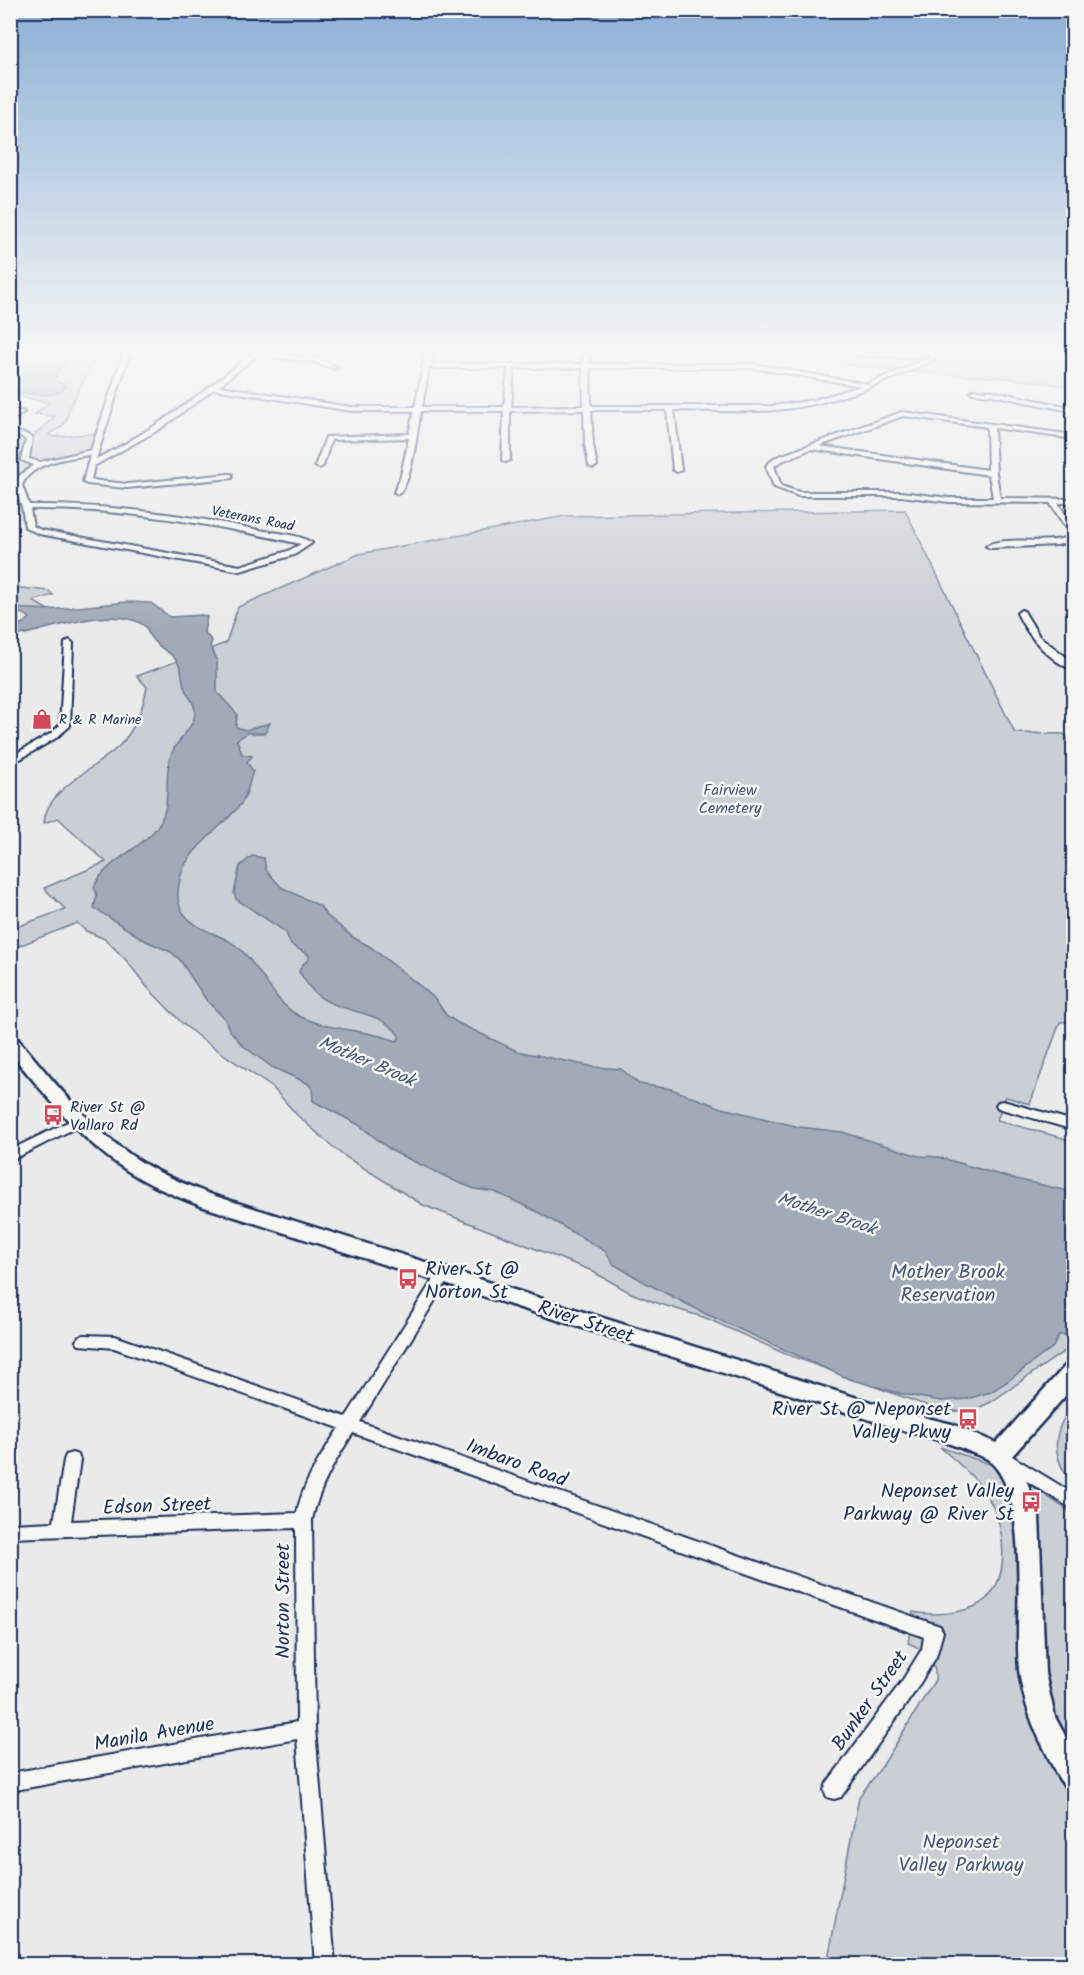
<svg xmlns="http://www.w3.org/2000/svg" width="1084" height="1975" viewBox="0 0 1084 1975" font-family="Kalam,sans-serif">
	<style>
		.green { fill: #caced5; stroke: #727e9a; stroke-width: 1.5 }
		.water { fill: #a2aaba; stroke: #6c7995; stroke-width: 1.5 }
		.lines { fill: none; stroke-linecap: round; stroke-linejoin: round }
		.street-casing { stroke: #1b2f5e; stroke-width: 4 }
		.secondary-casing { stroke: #1b2f5e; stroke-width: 5 }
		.street { fill: #f6f6f2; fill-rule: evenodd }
		.secondary { fill: #f6f6f2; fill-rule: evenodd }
		.labels { text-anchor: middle; stroke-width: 5; stroke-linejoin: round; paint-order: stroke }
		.far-street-label { font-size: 14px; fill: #1b2f5e; stroke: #f6f6f2 }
		.far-poi-label { font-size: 14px; fill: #1b2f5e; stroke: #f6f6f2; text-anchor: start }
		.park-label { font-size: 16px; fill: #47577c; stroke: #f6f6f2 }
		.poi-label { font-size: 16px; fill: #1b2f5e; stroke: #f6f6f2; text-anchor: start }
		.water-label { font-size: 18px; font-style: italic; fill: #44547a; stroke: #f6f6f2 }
		.near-poi-label { font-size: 20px; fill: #1b2f5e; stroke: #f6f6f2; text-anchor: end }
		.near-park-label { font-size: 20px; fill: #47577c; stroke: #f6f6f2 }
		.near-street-label { font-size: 20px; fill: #1b2f5e; stroke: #f6f6f2 }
	</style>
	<rect width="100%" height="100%" fill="#e9eae9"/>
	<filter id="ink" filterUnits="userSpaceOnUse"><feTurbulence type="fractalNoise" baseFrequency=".0167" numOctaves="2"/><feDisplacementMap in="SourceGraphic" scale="12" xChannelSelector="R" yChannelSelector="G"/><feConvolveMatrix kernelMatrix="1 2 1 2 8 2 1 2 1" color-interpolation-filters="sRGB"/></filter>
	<g filter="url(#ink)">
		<path class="green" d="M 80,352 L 123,352 L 120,360 L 95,360 L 69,409 L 66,422 L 60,428 L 49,434 L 52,437 L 100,433 L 94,452 L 55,460 L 26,473 L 11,473 L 11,433 L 30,439 L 55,416 L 35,414 L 49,403 L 18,396 L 11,398 L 11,392 L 47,395 L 61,392 L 54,380 L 59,369 Z
			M 764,352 L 1073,352 L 1073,387 L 1008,378 L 892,371 Z
			M 905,510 L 1015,733 L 1065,734 L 1073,752 L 1073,1022 L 1060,1022 L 1030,1104 L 1006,1097 L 997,1120 L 1073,1141 L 1073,1345 L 991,1402 L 974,1410 L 944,1412 L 783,1353 L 706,1318 L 654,1302 L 631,1293 L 590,1270 L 423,1205 L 341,1154 L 297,1115 L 273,1088 L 200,1038 L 181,1022 L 147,987 L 126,960 L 105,939 L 86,931 L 77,923 L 11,949 L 11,929 L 65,909 L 44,888 L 106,862 L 58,818 L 44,823 C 45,789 99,767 120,745 C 136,728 143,709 147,687 L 137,676 L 226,643 L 238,607 L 359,554 L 565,516 Z
			M 21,588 L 49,591 L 53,595 L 33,601 L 48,610 L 11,608 L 10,590 Z
			M 1073,1407 L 1073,1483 C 1052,1460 1050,1431 1073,1407 Z
			M 940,1447 L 1010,1471 L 1073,1514 L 1073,1964 L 827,1964 L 859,1797 L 883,1765 L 935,1680 C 937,1660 926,1650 908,1643 L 913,1612 C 933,1616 964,1614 981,1603 C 1011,1583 1005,1532 992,1505 C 981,1481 959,1464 940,1447 Z"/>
		<path class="water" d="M 11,352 L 80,352 L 59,369 L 54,380 L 65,385 L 63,391 L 47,395 L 11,392 Z
			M 127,602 L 151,603 L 170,617 L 202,615 L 207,617 L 204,632 L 212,641 L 210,647 L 217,659 L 217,692 L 237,714 L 236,727 L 245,730 L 270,723 L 265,733 L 247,733 L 237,740 L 242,754 L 252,756 L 247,762 L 253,771 C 249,782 248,795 240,805 C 224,826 188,849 181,875 C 178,886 176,901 182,911 C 196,933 225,933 242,951 C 262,970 274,1003 299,1016 C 329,1031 366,1029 397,1041 L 400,1037 C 380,1006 337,1016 313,991 C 308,986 304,978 299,972 L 302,965 L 309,959 L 309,955 L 291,945 L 286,933 L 277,926 L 236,899 L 234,893 L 240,866 L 252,856 L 264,858 L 266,870 L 281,887 L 320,906 L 325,914 L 354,938 L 369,946 L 424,989 L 436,1000 L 446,1015 L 458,1023 L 517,1051 L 594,1067 L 621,1069 L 639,1084 L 671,1089 L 722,1108 L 799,1127 L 842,1132 L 919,1156 L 938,1157 L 1007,1177 L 1073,1192 L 1073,1335 L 1059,1335 L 1053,1347 L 1008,1381 L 991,1392 L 967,1399 L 941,1401 L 902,1394 L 849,1379 L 706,1314 L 648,1284 L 613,1264 L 605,1251 L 536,1211 L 495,1192 L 475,1189 L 457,1182 L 392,1151 L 359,1125 L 313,1101 L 312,1088 L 307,1083 L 272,1067 L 242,1045 L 229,1029 L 224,1018 L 207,1001 L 180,960 L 171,952 L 146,941 L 94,908 L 97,895 L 94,887 C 106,861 136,852 154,831 C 174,807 163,785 170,758 C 174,741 193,730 195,714 C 196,704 189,698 185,689 C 182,682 183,674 180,667 C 172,647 154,652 146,627 C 117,602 44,632 11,637 L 11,626 L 24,623 L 30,618 L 24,614 L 11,612 L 11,608 L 48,610 Z"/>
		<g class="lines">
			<g class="street-casing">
				<path id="street" d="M 124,352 L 130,352 L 96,459 C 154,431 204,392 254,352 L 315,358 L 338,367 L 335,369 L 314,362 L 256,356 L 219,386 L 351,407 L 415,407 L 426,352 L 432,352 L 430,364 L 583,364 L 583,352 L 589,352 L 590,364 L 753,364 L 867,384 L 929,358 L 932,355 L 930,352 L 936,352 L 938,355 L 933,360 C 883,384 831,405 775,410 C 742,413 707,410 674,410 L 681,470 L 677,472 L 673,470 L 667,410 L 591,410 L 593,445 L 597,466 L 593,468 L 589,466 L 585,445 L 584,410 L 510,411 L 510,460 L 506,462 L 502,460 L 504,411 L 421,411 C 417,429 412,485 398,494 L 394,492 L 400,479 L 409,438 L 331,440 L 323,466 L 319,468 L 315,466 L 326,437 L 409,434 L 414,411 L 351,411 L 214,389 L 160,429 L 94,466 L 91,480 L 127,484 L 229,474 L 232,474 L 232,478 L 127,488 L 87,484 L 83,482 L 90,455 C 67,458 32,462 22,485 L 29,505 C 107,504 183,514 259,530 C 275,533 299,534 312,543 L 294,555 L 240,571 L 39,534 L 25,527 L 22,507 L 14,485 L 19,476 L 34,465 L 21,460 L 26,440 L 22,437 L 10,435 L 10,431 L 26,434 L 32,438 L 29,459 L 40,462 L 91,450 ZM 429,368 L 508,368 L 504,407 L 422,407 ZM 514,368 L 583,368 L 584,406 L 511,407 ZM 590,368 L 753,368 L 861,386 L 814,400 L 773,406 L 591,406 ZM 30,509 C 122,508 211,524 301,544 L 288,551 L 240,566 L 41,530 L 33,526 Z
					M 974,390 L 992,391 L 1069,407 L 1074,409 L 1074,415 L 1065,410 L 992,395 L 972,393 L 971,392 Z
					M 10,409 L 24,412 L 10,422 L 10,416 L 15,413 L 10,413 Z
					M 902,412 L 1074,435 L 1074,439 L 994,428 L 996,473 L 1000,498 L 1074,499 L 1074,503 L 1058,503 L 1074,528 L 1074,541 L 1057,545 L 990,548 L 986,546 C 1004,535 1047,546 1071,536 L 1050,503 L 949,502 L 901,496 L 798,496 L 774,487 L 766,466 L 774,458 ZM 903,416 L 987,427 L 988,470 L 819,446 ZM 811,449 L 989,475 L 993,498 L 949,498 L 901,492 L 799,492 L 781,486 L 774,466 L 780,462 Z
					M 1021,610 L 1024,611 L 1039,636 L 1074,663 L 1074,671 C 1049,660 1028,637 1017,613 Z
					M 69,640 L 73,643 L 70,726 L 56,738 L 10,765 L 10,757 L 50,734 L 60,725 L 65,643 Z
					M 1003,1101 L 1074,1121 L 1074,1130 L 998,1108 L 996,1105 L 998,1102 Z
					M 80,1116 L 85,1117 L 87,1120 L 85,1123 L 10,1161 L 10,1150 Z
					M 443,1271 L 448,1272 L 450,1276 L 360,1422 L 934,1624 L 940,1626 L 943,1632 L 936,1657 L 914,1693 L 841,1797 L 834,1799 L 827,1797 L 824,1790 L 827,1783 L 902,1681 L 922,1649 L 924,1637 L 353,1433 C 335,1461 319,1487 312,1520 L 315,1729 L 335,1964 L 315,1964 L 297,1739 L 10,1791 L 10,1773 L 297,1722 L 296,1528 L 10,1538 L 10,1524 L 54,1522 L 64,1460 L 66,1455 L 72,1453 L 78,1455 L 80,1460 L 71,1521 L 297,1513 C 303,1482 322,1454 339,1428 L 114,1348 L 79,1345 L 76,1341 L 79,1337 L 84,1335 L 115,1336 L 346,1417 L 438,1272 Z
					M 1007,1453 L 1074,1494 L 1074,1510 L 1001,1465 L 999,1460 L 1001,1455 Z"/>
			</g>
			<g class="secondary-casing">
				<path id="secondary" d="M 854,352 L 939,352 L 935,355 L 901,357 L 858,355 Z
					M 10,1036 L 16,1037 C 52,1079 86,1124 132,1156 C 157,1173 186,1185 215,1196 L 902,1412 L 952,1424 L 996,1443 L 1066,1365 L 1074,1363 L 1074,1386 L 1012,1456 L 1027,1482 L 1039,1515 L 1045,1673 L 1055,1717 L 1074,1752 L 1074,1792 C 1059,1786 1053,1766 1046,1752 C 1032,1726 1023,1700 1019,1670 C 1014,1616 1031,1501 991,1462 C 988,1458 980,1456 975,1454 C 951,1443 928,1436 902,1430 L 201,1206 C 173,1195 144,1183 119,1165 C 76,1135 44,1092 10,1053 Z"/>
			</g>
			<use href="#street" class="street"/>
			<use href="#secondary" class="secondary"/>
		</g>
	</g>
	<linearGradient id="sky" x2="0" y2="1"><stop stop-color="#8cb0d6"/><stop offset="0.56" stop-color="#f5f6f5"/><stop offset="1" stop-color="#f5f6f5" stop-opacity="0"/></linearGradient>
	<rect width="1084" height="628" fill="url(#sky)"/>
	<defs>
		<g id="shop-bare" transform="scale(1.62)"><path d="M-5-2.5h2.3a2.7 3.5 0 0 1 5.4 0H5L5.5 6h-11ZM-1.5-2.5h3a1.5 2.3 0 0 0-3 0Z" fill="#d1495b" stroke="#f6f6f2" stroke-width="2.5" paint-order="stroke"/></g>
		<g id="bus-bare" transform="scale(1.62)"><path d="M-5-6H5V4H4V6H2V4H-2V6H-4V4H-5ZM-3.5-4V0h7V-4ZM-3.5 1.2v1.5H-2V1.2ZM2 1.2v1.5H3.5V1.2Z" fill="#d1495b" stroke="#f6f6f2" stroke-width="2.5" paint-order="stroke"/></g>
	</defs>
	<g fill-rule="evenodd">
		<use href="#shop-bare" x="42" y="719"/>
		<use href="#bus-bare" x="53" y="1115"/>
		<use href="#bus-bare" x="408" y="1279"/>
		<use href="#bus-bare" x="968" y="1419"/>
		<use href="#bus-bare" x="1031" y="1502"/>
	</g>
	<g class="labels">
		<g class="far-street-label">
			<text transform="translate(253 518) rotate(11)" y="5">Veterans Road</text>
		</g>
		<g class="far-poi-label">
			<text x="59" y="724">R &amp; R Marine</text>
		</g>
		<g class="park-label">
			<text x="730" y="795">Fairview<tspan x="730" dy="18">Cemetery</tspan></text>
		</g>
		<g class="poi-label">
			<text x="70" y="1112">River St @<tspan x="70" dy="18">Vallaro Rd</tspan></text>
		</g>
		<g class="water-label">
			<text transform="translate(367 1061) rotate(23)" y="6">Mother Brook</text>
			<text transform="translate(827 1213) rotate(18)" y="6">Mother Brook</text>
		</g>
		<g class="near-poi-label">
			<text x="425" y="1275" text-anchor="start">River St @<tspan x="425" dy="23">Norton St</tspan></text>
			<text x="951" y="1415">River St @ Neponset<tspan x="951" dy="23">Valley Pkwy</tspan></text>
			<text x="1014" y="1497">Neponset Valley<tspan x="1014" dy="23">Parkway @ River St</tspan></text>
		</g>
		<g class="near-park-label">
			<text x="948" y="1278">Mother Brook<tspan x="948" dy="23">Reservation</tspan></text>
			<text x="961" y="1848">Neponset<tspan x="961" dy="23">Valley Parkway</tspan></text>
		</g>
		<g class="near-street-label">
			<text transform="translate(586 1321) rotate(18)" y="7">River Street</text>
			<text transform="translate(517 1462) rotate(20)" y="7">Imbaro Road</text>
			<text transform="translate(157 1505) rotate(-2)" y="7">Edson Street</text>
			<text transform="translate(282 1601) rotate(-90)" y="7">Norton Street</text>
			<text transform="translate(869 1700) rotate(-55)" y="7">Bunker Street</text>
			<text transform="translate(154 1733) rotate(-10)" y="7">Manila Avenue</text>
		</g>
	</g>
	<rect width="1084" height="1975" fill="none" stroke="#f6f6f2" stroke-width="36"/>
	<rect x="18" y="18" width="1048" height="1939" fill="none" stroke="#1b2f5e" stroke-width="2" filter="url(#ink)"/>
</svg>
